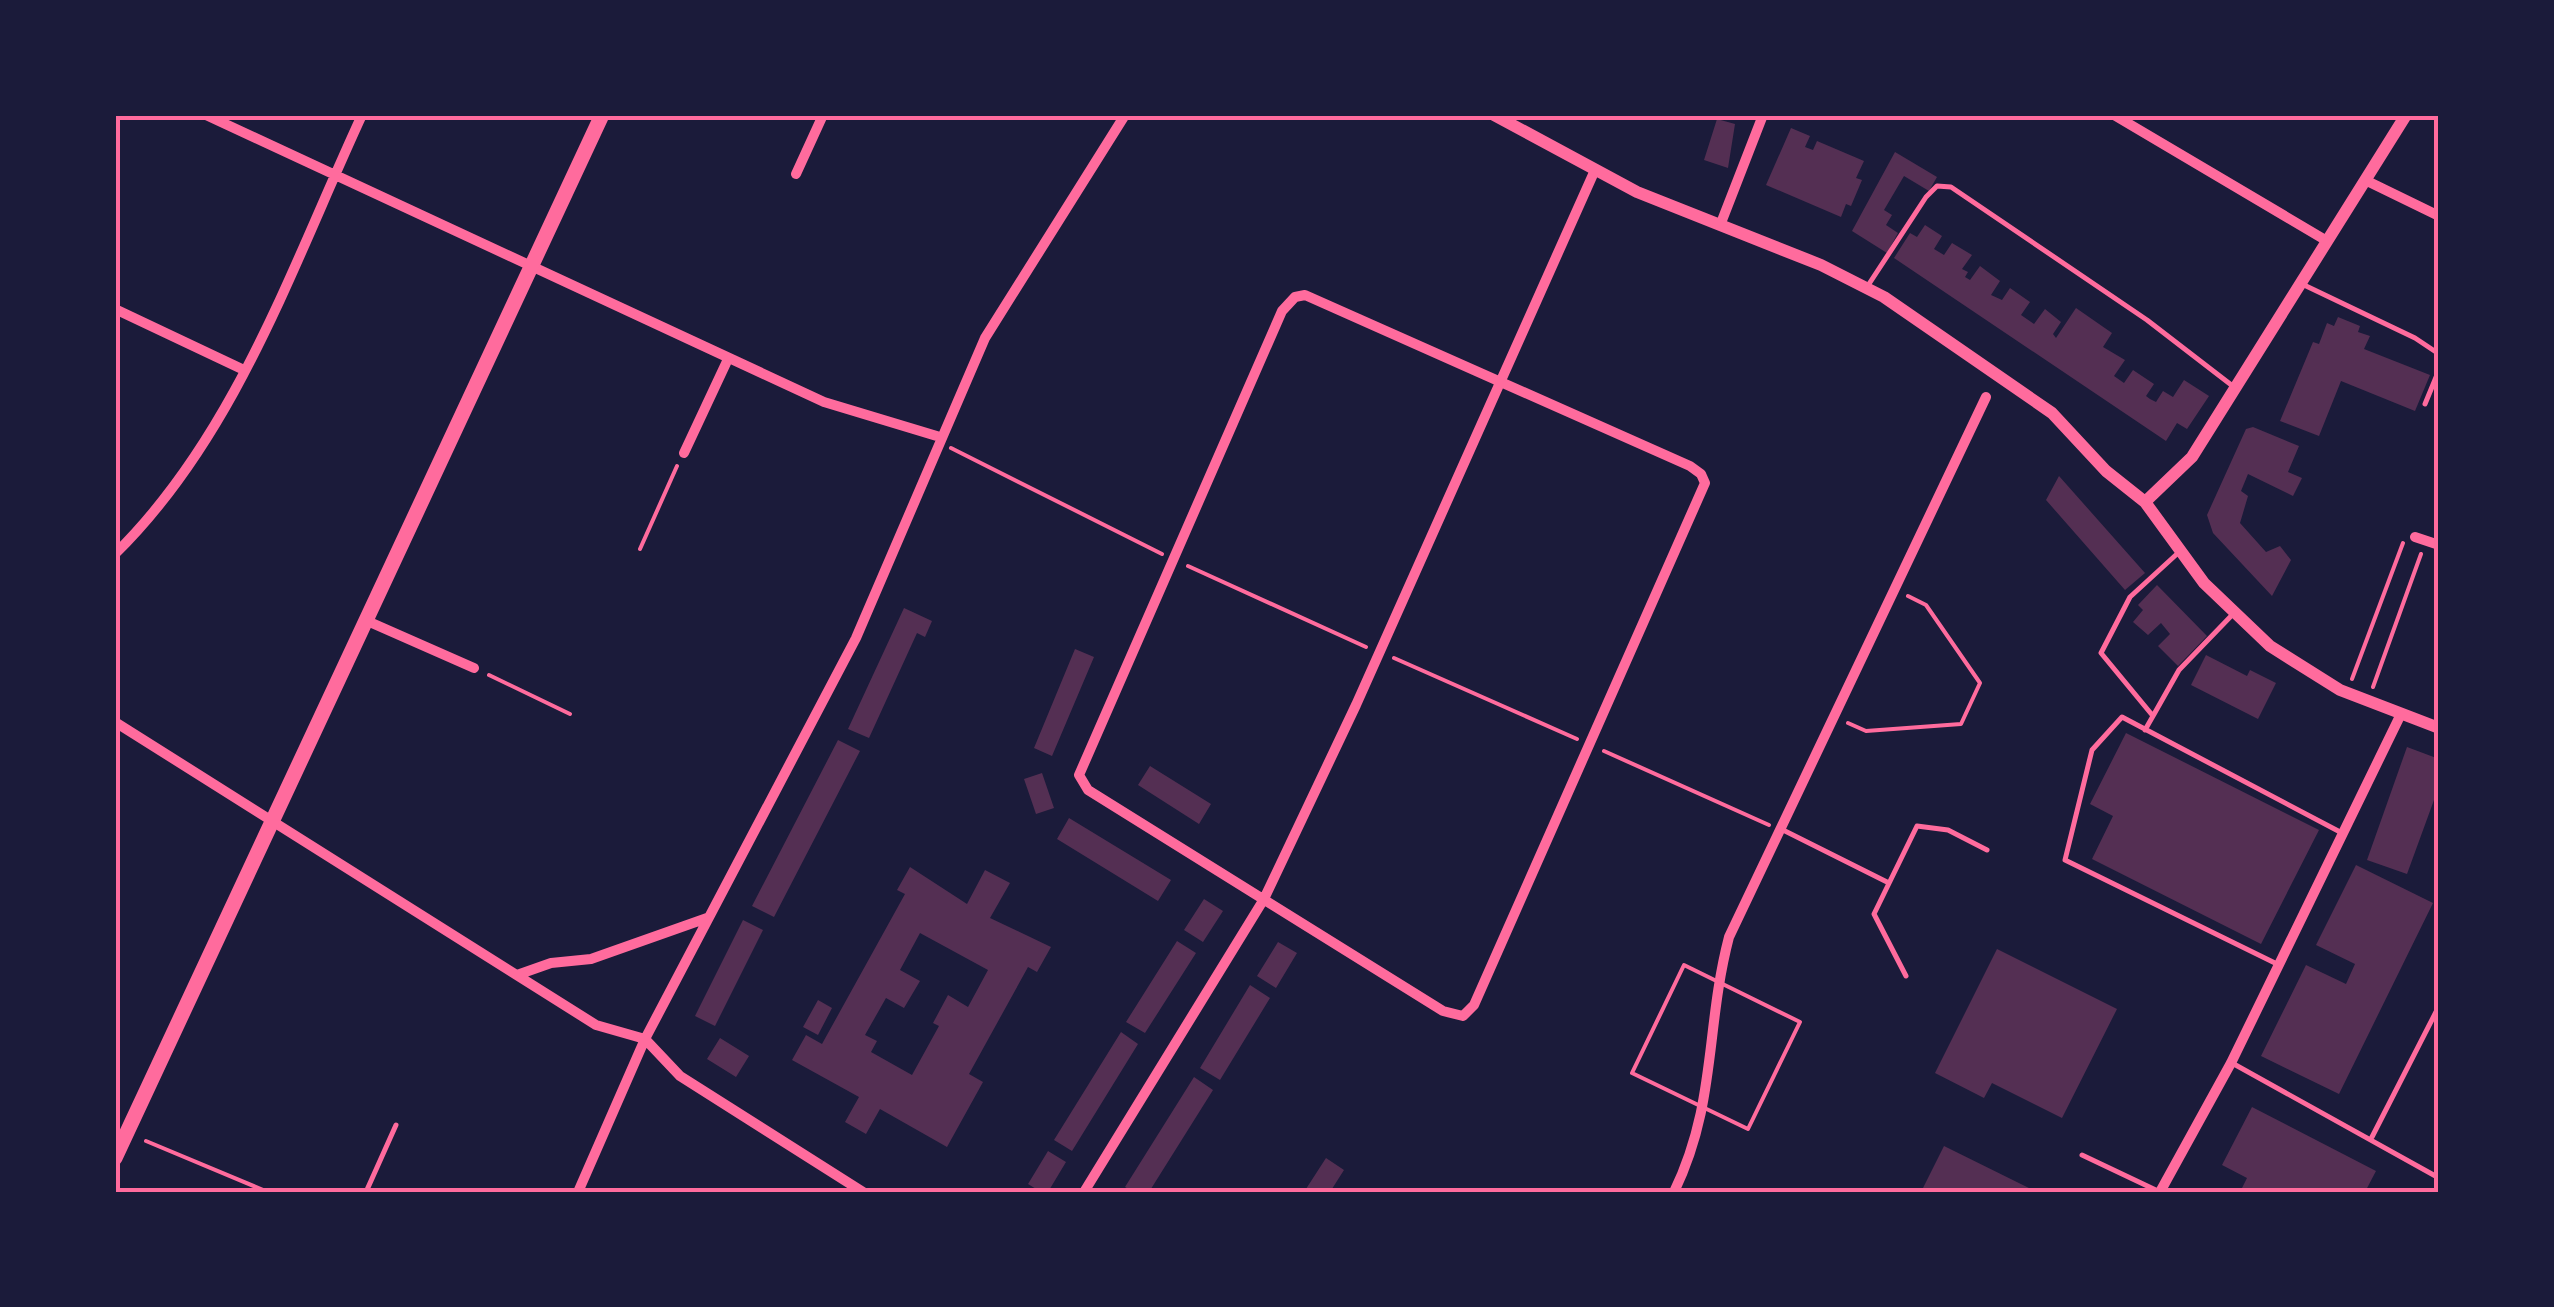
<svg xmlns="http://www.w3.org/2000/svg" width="2554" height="1307" viewBox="0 0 2554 1307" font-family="Figtree,sans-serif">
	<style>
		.building { fill: #542f53; fill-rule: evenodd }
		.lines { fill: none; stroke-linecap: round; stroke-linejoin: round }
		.path { stroke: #ff6b9d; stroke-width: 4 }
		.service { stroke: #ff6b9d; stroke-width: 5 }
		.minor { stroke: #ff6b9d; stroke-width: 10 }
		.tertiary { stroke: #ff6b9d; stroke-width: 12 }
		.primary { stroke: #ff6b9d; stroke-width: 15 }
		.neatline { fill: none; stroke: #ff6b9d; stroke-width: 4 }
	</style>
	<rect width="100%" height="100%" fill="#1b1b3a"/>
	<path class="building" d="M 1717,119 L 1735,124 L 1728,168 L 1704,160 Z
		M 1791,128 L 1810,136 L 1805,147 L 1813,150 L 1817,141 L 1864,161 L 1856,178 L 1862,180 L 1851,206 L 1846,204 L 1841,217 L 1766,185 Z
		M 1895,152 L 1937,177 L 1929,191 L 1904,176 L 1884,210 L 1892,215 L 1886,225 L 1898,233 L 1887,253 L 1852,231 Z
		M 1925,225 L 1942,236 L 1934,249 L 1944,255 L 1952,243 L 1972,255 L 1962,269 L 1968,272 L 1965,277 L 1970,280 L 1980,266 L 2000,281 L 1991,295 L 2002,300 L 2010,288 L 2030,302 L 2021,315 L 2034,324 L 2045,309 L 2061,322 L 2053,334 L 2056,338 L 2076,308 L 2112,333 L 2103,347 L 2125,360 L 2114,376 L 2124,383 L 2133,370 L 2154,384 L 2146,396 L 2150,399 L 2156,402 L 2163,391 L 2173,397 L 2184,380 L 2209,396 L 2187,429 L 2177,423 L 2166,441 L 1894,258 L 1910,233 L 1917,237 Z
		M 2338,317 L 2360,326 L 2358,332 L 2370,336 L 2364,349 L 2430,375 L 2415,411 L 2341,381 L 2319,436 L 2280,421 L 2313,342 L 2319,344 L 2327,323 L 2334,326 Z
		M 2253,427 L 2299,446 L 2288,472 L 2302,478 L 2293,496 L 2248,474 L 2241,491 L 2248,496 L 2240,523 L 2266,552 L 2280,546 L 2291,560 L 2272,596 L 2213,533 L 2207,515 L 2246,429 Z
		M 2059,476 L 2145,573 L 2125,590 L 2046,500 Z
		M 2157,585 L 2207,636 L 2178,666 L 2158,646 L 2170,634 L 2161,623 L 2148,635 L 2133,622 L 2143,610 L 2138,605 Z
		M 904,608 L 932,621 L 925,637 L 917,633 L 869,738 L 848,729 Z
		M 1075,649 L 1094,657 L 1052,756 L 1034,748 Z
		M 2206,655 L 2247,676 L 2250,670 L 2276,683 L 2258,719 L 2191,685 Z
		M 2126,733 L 2319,830 L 2261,944 L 2092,859 L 2113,816 L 2090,804 Z
		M 838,740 L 860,751 L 774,917 L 752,906 Z
		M 2407,747 L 2439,759 L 2439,801 L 2434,800 L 2407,874 L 2367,860 Z
		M 1150,766 L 1211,804 L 1199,824 L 1138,785 Z
		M 1042,773 L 1054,808 L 1036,814 L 1024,779 Z
		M 1069,818 L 1171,880 L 1158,901 L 1057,839 Z
		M 2356,865 L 2433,903 L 2339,1094 L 2261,1056 L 2306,965 L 2346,984 L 2355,964 L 2316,945 Z
		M 910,867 L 967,904 L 985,870 L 1010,883 L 990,918 L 1051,947 L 1037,972 L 1028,967 L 969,1074 L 983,1082 L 947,1147 L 880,1109 L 866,1134 L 845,1122 L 859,1097 L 792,1060 L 806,1035 L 822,1044 L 905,894 L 897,890 ZM 920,933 L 988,970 L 968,1007 L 948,995 L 933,1023 L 939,1026 L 912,1075 L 871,1052 L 877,1041 L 865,1035 L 886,998 L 904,1008 L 920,981 L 900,970 Z
		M 1204,899 L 1223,911 L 1203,942 L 1184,930 Z
		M 743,920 L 763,930 L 715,1026 L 695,1016 Z
		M 1177,941 L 1196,953 L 1145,1033 L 1126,1022 Z
		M 1278,942 L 1297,953 L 1276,988 L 1257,976 Z
		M 1997,949 L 2117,1009 L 2062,1118 L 1992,1083 L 1984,1098 L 1935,1073 Z
		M 1250,985 L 1270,998 L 1220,1080 L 1200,1068 Z
		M 818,1000 L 832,1008 L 818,1035 L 803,1027 Z
		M 1121,1032 L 1138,1044 L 1072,1151 L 1054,1140 Z
		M 720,1038 L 749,1056 L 736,1077 L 707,1059 Z
		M 1194,1077 L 1213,1090 L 1149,1192 L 1133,1192 L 1125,1187 Z
		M 2252,1107 L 2376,1171 L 2365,1192 L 2240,1192 L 2247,1178 L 2222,1165 Z
		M 1944,1146 L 2037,1192 L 1921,1192 Z
		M 1048,1151 L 1066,1162 L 1048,1192 L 1041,1192 L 1028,1184 Z
		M 1326,1158 L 1344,1170 L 1330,1192 L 1304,1192 Z"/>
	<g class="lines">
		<path class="path" d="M 951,448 L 1162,554
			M 640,549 L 677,466
			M 1188,566 L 1366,647
			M 1394,658 L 1577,739
			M 489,675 L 570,714
			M 2352,679 L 2403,543
			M 2373,687 L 2421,554
			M 1848,723 L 1866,731 L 1961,724 L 1980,683 L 1926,605 L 1908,596
			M 1604,751 L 1769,825
			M 1684,965 L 1800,1022 L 1748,1129 L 1632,1073 Z
			M 146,1141 L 268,1192"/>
		<path class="service" d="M 2304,285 L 2415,338 L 2439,354
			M 1867,287 L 1926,197 L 1937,186 L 1951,187 L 2147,320 L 2234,387
			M 2425,404 L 2439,370
			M 2153,716 L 2179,670 L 2234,613
			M 2145,730 L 2153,716 L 2101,653 L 2130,597 L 2178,553
			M 1781,829 L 1889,883
			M 2277,964 L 2065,860 L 2092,750 L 2122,717 L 2342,833
			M 1906,976 L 1874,914 L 1917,826 L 1948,830 L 1987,850
			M 2232,1063 L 2439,1178
			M 2372,1137 L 2439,1006
			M 2082,1155 L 2160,1192
			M 366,1192 L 396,1125"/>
		<path class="minor" d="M 206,115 L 824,402 L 940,437
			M 2114,115 L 2327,241
			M 796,174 L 823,115
			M 2365,180 L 2439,216
			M 1721,223 L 1763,115
			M 1305,295 L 1690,466 L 1701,474 L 1705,483 L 1474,1005 L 1463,1016 L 1443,1011 L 1088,790 L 1079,775 L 1282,311 L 1295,297 Z
			M 115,309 L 244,370
			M 684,453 L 728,359
			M 2415,537 L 2439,545
			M 115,554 C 236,435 292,266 362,115
			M 365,620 L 474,668
			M 115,722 L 596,1025 L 645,1039 L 680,1076 L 863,1192
			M 517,975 L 551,963 L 591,959 L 707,918
			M 578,1192 L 645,1039 L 856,638 L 985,338 L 1125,115
			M 1084,1192 L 1264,899 L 1356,705 L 1595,170
			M 1674,1192 C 1717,1103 1705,1029 1729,937 L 1986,397
			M 2160,1192 L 2231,1063 L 2401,714"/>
		<path class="tertiary" d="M 1494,115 L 1637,192 L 1821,265 L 1884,297 L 2052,413 L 2106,471 L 2145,502 L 2204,583 L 2270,646 L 2340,690 L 2439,728
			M 2145,502 L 2192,457 L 2406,115"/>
		<path class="primary" d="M 115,1158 L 602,115"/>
	</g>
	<rect width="2554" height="1307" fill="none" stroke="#1b1b3a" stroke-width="235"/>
	<rect x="118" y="118" width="2318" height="1072" class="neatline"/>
</svg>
